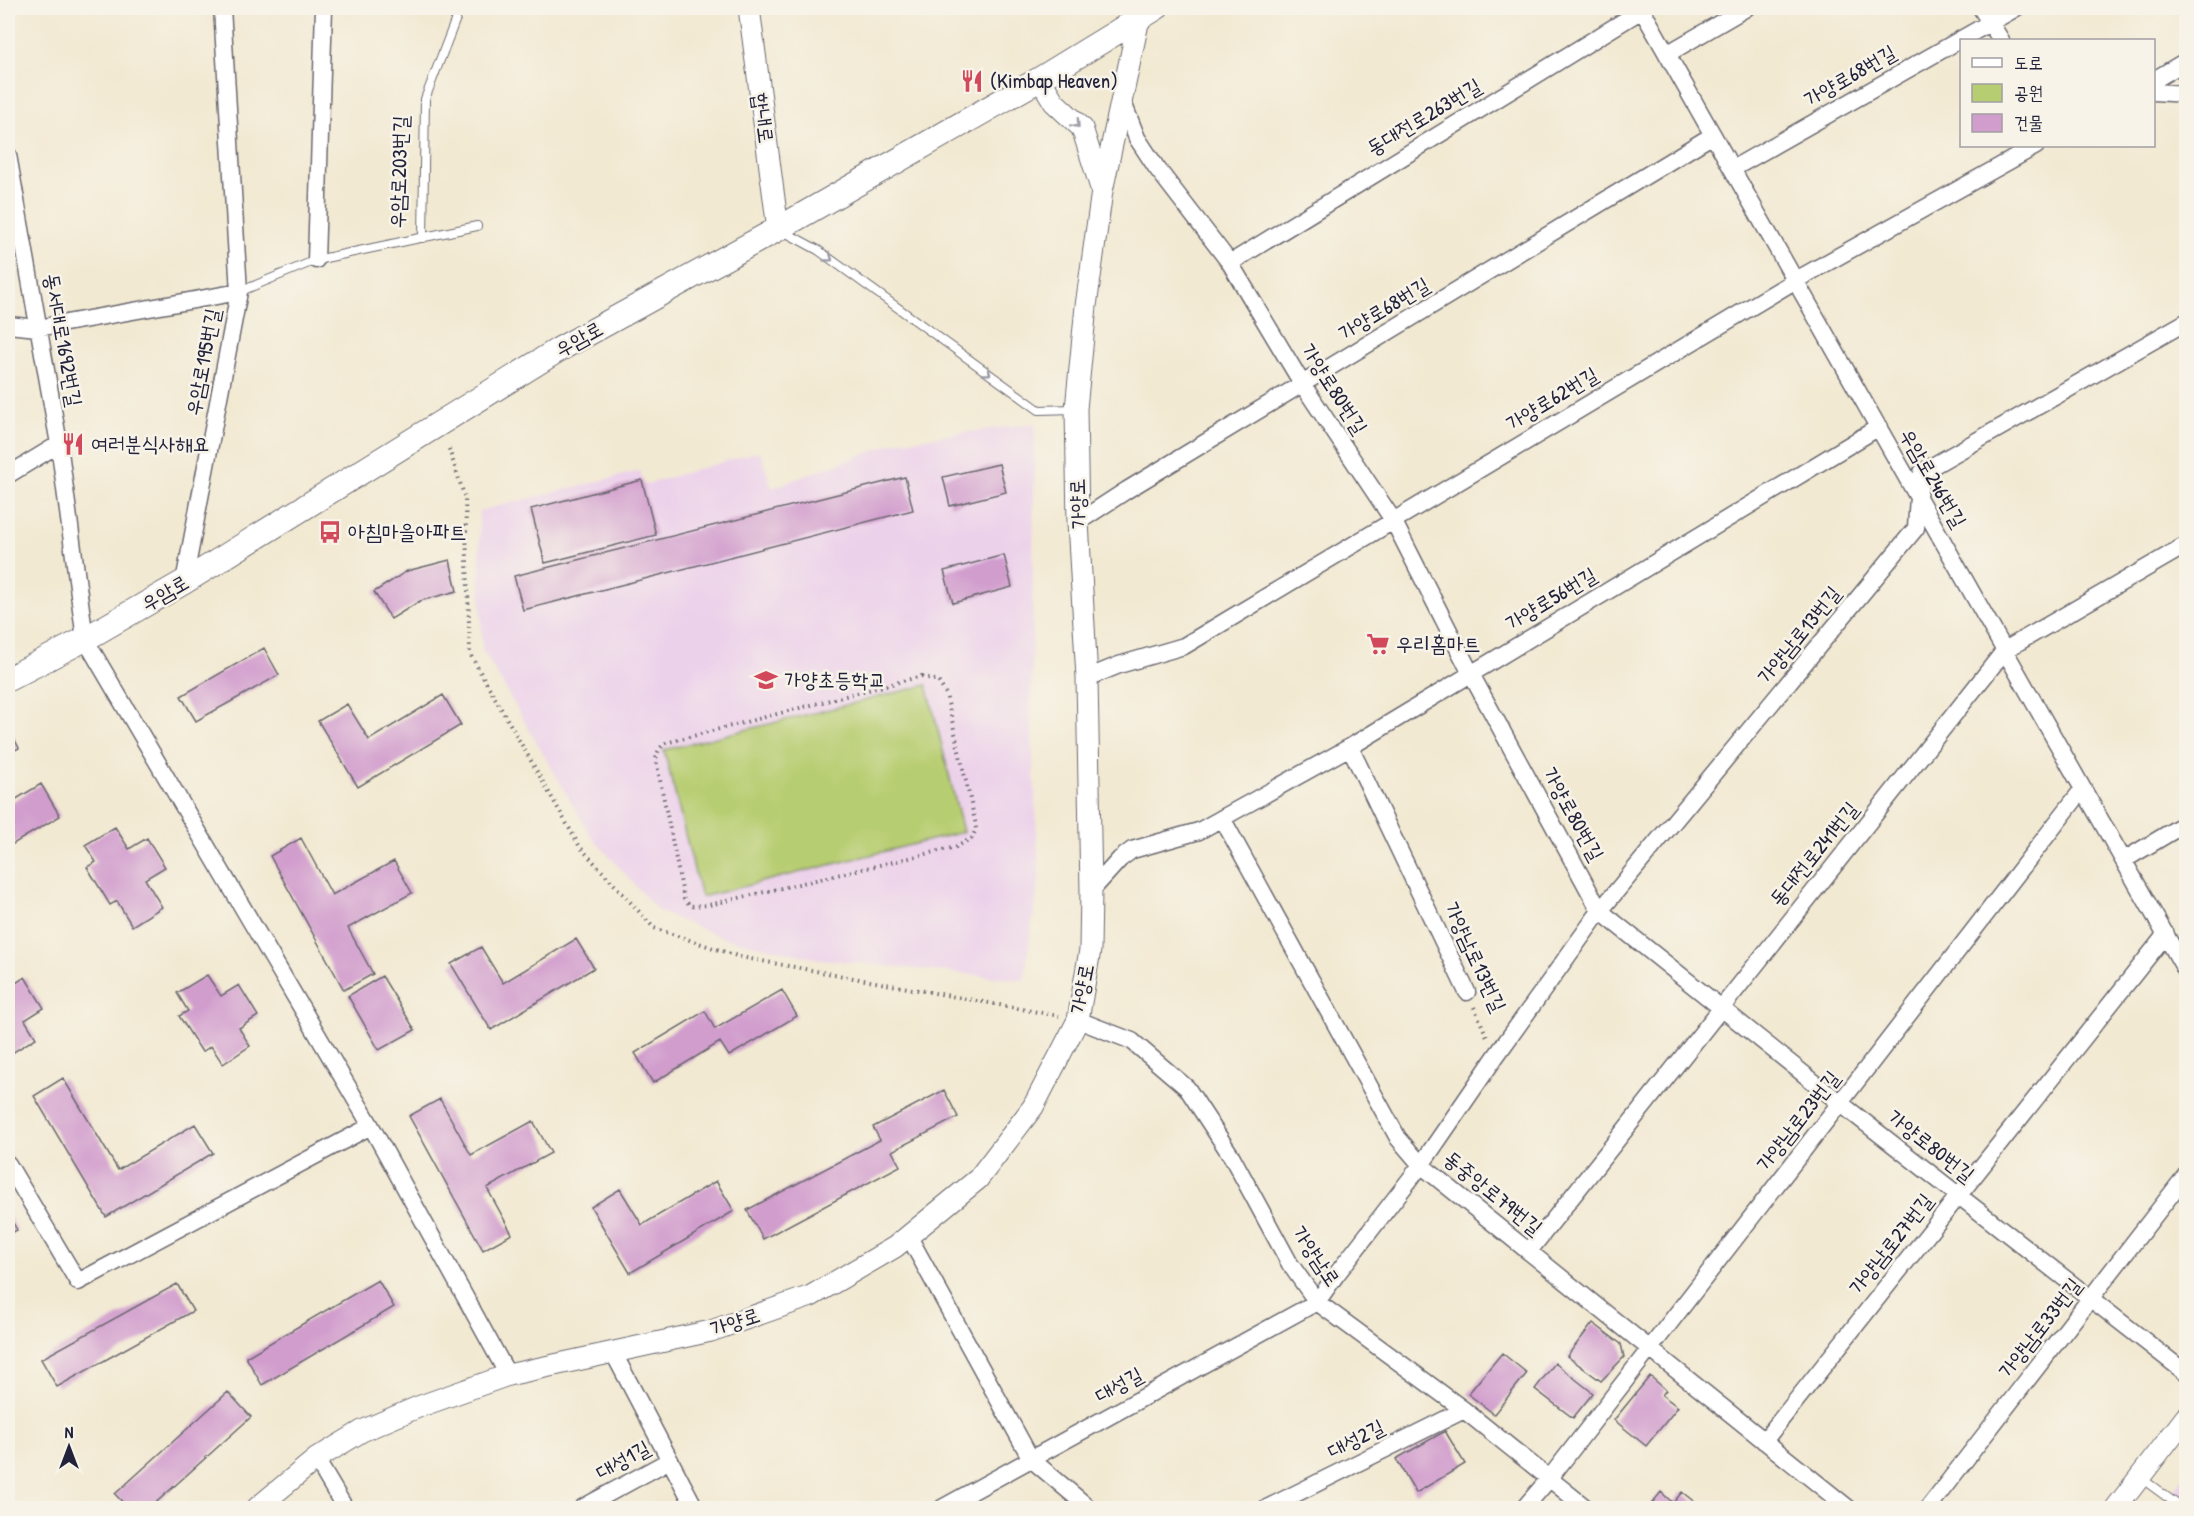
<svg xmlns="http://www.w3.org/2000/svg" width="2194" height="1516" viewBox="0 0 2194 1516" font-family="'Patrick Hand','Poor Story',sans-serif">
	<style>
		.built { fill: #ecd1ea }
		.park { fill: #b7cd71; stroke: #6c7856; stroke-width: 1.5 }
		.building { fill: #d19dcd }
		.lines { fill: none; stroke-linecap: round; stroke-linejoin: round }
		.service-casing { stroke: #6b6870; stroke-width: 10 }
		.minor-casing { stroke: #6b6870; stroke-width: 19 }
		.tertiary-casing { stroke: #6b6870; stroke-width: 23 }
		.secondary-casing { stroke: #6b6870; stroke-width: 26 }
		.path { stroke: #6b6870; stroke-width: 4; stroke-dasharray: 1.5 4.5; stroke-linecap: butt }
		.service { stroke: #fff; stroke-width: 8 }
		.minor { stroke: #fff; stroke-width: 16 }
		.tertiary { stroke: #fff; stroke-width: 21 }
		.secondary { stroke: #fff; stroke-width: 24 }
		.oneway { stroke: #9c9ca7 }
		.labels { text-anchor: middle; stroke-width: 5; stroke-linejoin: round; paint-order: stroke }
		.street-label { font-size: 21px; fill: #22223b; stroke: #f7f3e8 }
		.poi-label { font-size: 21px; fill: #22223b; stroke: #f7f3e8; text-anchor: start }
	</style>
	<rect width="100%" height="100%" fill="#f7f3e8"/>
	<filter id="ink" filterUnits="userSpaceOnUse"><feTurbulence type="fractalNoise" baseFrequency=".0167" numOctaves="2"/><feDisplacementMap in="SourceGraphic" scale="12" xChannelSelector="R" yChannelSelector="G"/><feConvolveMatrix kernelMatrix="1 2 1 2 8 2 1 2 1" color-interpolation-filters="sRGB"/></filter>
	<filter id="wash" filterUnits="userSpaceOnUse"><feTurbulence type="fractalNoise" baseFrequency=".008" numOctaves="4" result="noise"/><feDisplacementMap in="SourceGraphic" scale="24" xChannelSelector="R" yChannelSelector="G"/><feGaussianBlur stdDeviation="1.35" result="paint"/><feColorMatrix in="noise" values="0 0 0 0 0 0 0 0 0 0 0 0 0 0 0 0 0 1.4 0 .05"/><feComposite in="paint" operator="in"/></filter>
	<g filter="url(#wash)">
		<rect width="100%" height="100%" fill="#f2e9d2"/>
		<path class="built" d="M 1035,423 L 1031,712 L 1039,876 L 1024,980 L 820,959 L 724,938 L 658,911 L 592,837 L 482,649 L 479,511 L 640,471 L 644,485 L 760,451 L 772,488 L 897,442 Z
			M 2186,1474 L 2186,1508 L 2159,1508 Z"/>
		<path class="park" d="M 927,685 L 963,832 L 701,897 L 664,750 Z"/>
		<g id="blocks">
			<path class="building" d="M 999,464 L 1006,492 L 950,506 L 943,477 Z
				M 905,477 L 913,510 L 523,610 L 514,576 Z
				M 642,480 L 656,535 L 545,563 L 531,509 Z
				M 1004,555 L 1012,587 L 953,603 L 944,571 Z
				M 450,560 L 457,591 L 420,601 L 391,619 L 374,592 L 407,571 Z
				M 264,648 L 279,675 L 196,721 L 181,696 Z
				M 443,695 L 461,725 L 358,787 L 318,721 L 347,704 L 369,740 Z
				M 8,727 L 19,748 L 8,754 Z
				M 41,784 L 60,816 L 8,847 L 8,804 Z
				M 115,827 L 129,849 L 147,838 L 165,867 L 145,879 L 162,907 L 132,926 L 117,901 L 110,905 L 87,867 L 96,862 L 85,845 Z
				M 301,838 L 332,895 L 394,861 L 412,893 L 348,928 L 373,974 L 344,990 L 270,856 Z
				M 576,939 L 594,968 L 491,1030 L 451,964 L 481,947 L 503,983 Z
				M 207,975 L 221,996 L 239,985 L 258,1016 L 239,1028 L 250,1046 L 223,1064 L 211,1046 L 202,1052 L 179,1016 L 188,1011 L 177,993 Z
				M 382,976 L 415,1030 L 379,1050 L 348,996 Z
				M 25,977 L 44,1008 L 25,1020 L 36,1038 L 9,1055 L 8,988 Z
				M 782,990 L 797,1016 L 729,1056 L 720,1042 L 653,1083 L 635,1053 L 705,1011 L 715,1029 Z
				M 63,1078 L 118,1170 L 195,1124 L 213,1153 L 106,1217 L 34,1096 Z
				M 944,1090 L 958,1117 L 892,1151 L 900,1166 L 763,1239 L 747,1210 L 880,1140 L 873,1127 Z
				M 440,1099 L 471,1155 L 533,1121 L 551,1153 L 487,1188 L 512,1234 L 483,1250 L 409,1116 Z
				M 716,1181 L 734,1211 L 630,1273 L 591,1207 L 620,1189 L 642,1225 Z
				M 8,1214 L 17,1230 L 8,1235 Z
				M 378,1280 L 394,1307 L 262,1385 L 246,1357 Z
				M 177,1284 L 193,1311 L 57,1387 L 41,1359 Z
				M 1593,1323 L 1621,1344 L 1624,1357 L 1601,1381 L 1567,1356 Z
				M 1502,1353 L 1527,1373 L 1494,1414 L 1468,1394 Z
				M 1555,1363 L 1593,1393 L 1573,1418 L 1535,1389 Z
				M 1650,1376 L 1666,1390 L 1662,1395 L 1678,1407 L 1646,1446 L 1614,1420 Z
				M 228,1392 L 251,1417 L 150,1508 L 128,1508 L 115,1494 Z
				M 1445,1431 L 1465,1464 L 1416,1493 L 1396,1459 Z
				M 1661,1492 L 1673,1503 L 1682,1492 L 1702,1508 L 1648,1508 Z"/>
		</g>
	</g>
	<g filter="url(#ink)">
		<use href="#blocks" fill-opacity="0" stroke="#6b6870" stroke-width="1.5"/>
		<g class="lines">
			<g class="service-casing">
				<path id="service" d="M 781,230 L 818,250 L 1039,410 L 1074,409
					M 423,238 L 425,99 L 460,8
					M 239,292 L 316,260 L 477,226
					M 2141,1478 L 2182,1508"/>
			</g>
			<g class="minor-casing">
				<path id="minor" d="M 1641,8 L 2186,971
					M 1981,8 L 2001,40
					M 1667,54 L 1746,8
					M 2154,80 L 2186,61
					M 2154,92 L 2186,94
					M 1122,100 L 1137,138 L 1156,167 L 1230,263 L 1303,385 L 1393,520 L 1471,674 L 1600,911 L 1840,1103 L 2186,1373
					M 8,155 L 59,444 L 85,639 L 371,1126 L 508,1375
					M 1732,169 L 2016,8
					M 316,260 L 324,8
					M 1230,263 L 1642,10
					M 8,325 L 38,328 L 239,292
					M 8,475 L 59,444
					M 1078,522 L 1127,490 L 1713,135
					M 184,582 L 239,292 L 222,8
					M 1087,678 L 1119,665 L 1184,646 L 1796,280 L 2036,146
					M 1350,747 L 1467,992
					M 1222,818 L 1398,1138 L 1421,1165 L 1848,1508
					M 2124,860 L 2186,823
					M 1091,891 L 1120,859 L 1132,850 L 1199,831 L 1350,747 L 1879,427
					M 1078,1020 L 1132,1041 L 1187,1088 L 1232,1157 L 1290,1264 L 1317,1302 L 1464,1410 L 1586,1508
					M 8,1164 L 78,1282 L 371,1126
					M 908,1235 L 1031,1459 L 1089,1508
					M 1529,1251 L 2005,650 L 2186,545
					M 613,1352 L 695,1508
					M 1764,1441 L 2166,934
					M 316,1459 L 345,1508
					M 582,1508 L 670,1460
					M 942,1508 L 1317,1302 L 1336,1275 L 1421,1165 L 1496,1056 L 1600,911 L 1916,528 L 1918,496 L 1922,472 L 2186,322
					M 1267,1508 L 1464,1410
					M 1524,1508 L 1549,1479 L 2082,790
					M 1928,1508 L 2186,1175"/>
			</g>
			<g class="tertiary-casing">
				<path id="tertiary" d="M 749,8 L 778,229
					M 1040,79 L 1054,102 L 1082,128 L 1101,188
					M 257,1508 L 316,1459 L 362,1431 L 418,1407 L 508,1375 L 711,1331 L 811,1296 L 895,1247 L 978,1179 L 1033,1107 L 1078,1020 L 1090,950 L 1091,891 L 1087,678 L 1078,522 L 1076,409 L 1086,306 L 1102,191 L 1141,9
					M 2116,1508 L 2186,1417"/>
			</g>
			<g class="secondary-casing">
				<path id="secondary" d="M 8,679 L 85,639 L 184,582 L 558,350 L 778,229 L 1040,79 L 1156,8"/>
			</g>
			<path class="path" d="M 449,449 L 465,498 L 470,654 L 580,847 L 654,928 L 740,957 L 1059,1016
				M 922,676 L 938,681 L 946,694 L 975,821 L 976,829 L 972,838 L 956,847 L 709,905 L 690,906 L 684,899 L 656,760 C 657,752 659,748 666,743 Z
				M 1474,1007 L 1488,1039"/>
			<use href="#service" class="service"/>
			<use href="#minor" class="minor"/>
			<use href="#tertiary" class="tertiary"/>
			<use href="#secondary" class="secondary"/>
		</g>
		<defs><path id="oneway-chevron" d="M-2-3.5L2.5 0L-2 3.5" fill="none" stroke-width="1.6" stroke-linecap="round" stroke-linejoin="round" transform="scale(1.5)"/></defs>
		<g class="oneway">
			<use href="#oneway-chevron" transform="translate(1076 124) rotate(47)"/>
			<use href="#oneway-chevron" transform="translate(829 258) rotate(36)"/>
			<use href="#oneway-chevron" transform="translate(987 372) rotate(36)"/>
		</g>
	</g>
	<defs>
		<g id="restaurant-bare" transform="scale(1.8)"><path d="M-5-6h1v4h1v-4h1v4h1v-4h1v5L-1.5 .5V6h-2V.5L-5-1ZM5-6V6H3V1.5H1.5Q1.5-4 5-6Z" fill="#d1495b" stroke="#f7f3e8" stroke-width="2.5" paint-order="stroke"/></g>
		<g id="bus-bare" transform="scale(1.8)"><path d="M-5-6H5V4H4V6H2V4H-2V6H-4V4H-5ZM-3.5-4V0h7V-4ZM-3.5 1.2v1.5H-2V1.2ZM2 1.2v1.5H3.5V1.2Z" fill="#d1495b" stroke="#f7f3e8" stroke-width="2.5" paint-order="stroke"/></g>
		<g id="supermarket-bare" transform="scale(1.8)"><path d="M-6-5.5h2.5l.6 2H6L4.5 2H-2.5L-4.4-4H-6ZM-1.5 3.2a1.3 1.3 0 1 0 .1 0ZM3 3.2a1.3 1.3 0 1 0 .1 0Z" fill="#d1495b" stroke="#f7f3e8" stroke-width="2.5" paint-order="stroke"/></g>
		<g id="school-bare" transform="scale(1.8)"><path d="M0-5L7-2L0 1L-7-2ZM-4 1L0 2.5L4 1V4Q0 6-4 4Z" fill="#d1495b" stroke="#f7f3e8" stroke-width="2.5" paint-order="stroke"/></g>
	</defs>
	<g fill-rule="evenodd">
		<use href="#restaurant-bare" x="972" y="81"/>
		<use href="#restaurant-bare" x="73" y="444"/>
		<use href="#bus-bare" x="330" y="532"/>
		<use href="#supermarket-bare" x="1378" y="644"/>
		<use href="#school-bare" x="766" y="680"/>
	</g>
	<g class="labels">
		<g class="street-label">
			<text transform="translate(1850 76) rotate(-30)" y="7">가양로68번길</text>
			<text transform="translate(1424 117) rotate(-31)" y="7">동대전로263번길</text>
			<text transform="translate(763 118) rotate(82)" y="7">합내로</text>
			<text transform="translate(399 172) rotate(-88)" y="7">우암로203번길</text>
			<text transform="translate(1384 309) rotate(-31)" y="7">가양로68번길</text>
			<text transform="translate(579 339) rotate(-29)" y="7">우암로</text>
			<text transform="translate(63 340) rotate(80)" y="7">동서대로1692번길</text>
			<text transform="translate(203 362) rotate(-79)" y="7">우암로195번길</text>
			<text transform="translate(1334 389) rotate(57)" y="7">가양로80번길</text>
			<text transform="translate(1552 399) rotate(-31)" y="7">가양로62번길</text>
			<text transform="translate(1933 478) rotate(60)" y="7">우암로246번길</text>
			<text transform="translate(1078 504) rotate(-92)" y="7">가양로</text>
			<text transform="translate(165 593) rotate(-30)" y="7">우암로</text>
			<text transform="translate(1551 599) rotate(-31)" y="7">가양로56번길</text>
			<text transform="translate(1799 635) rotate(-51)" y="7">가양남로13번길</text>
			<text transform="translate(1573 814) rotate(61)" y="7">가양로80번길</text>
			<text transform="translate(1814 854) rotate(-51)" y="7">동대전로241번길</text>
			<text transform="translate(1475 957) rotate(65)" y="7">가양남로13번길</text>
			<text transform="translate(1082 989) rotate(-79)" y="7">가양로</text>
			<text transform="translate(1798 1121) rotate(-52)" y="7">가양남로23번길</text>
			<text transform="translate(1931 1146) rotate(38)" y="7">가양로80번길</text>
			<text transform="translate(1493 1193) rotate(39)" y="7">동중앙로79번길</text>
			<text transform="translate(1891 1244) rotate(-52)" y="7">가양남로27번길</text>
			<text transform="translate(1316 1256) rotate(56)" y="7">가양남로</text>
			<text transform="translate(735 1322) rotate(-18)" y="7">가양로</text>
			<text transform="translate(2040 1328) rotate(-52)" y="7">가양남로33번길</text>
			<text transform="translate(1119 1385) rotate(-29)" y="7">대성길</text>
			<text transform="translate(1356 1439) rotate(-27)" y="7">대성2길</text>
			<text transform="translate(623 1460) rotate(-29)" y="7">대성1길</text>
		</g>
		<g class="poi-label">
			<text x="990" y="88">(Kimbap Heaven)</text>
			<text x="91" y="451">여러분식사해요</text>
			<text x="348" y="539">아침마을아파트</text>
			<text x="1396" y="651">우리홈마트</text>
			<text x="784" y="687">가양초등학교</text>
		</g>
	</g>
	<rect width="2194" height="1516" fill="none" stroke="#f7f3e8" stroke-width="30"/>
	<rect x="1960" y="39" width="195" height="108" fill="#f7f3e8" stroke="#a29fa3" stroke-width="1.5"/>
	<rect x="1972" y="58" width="30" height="9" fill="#ffffff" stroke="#a29fa3" stroke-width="1.5"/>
	<text x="2014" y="69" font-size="18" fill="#22223b">도로</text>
	<rect x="1972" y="84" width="30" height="18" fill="#b7cd71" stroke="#a29fa3" stroke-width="1.5"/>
	<text x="2014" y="99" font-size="18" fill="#22223b">공원</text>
	<rect x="1972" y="114" width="30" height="18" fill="#d19dcd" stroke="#a29fa3" stroke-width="1.5"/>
	<text x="2014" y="129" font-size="18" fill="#22223b">건물</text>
	<g transform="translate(69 1447)" stroke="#f7f3e8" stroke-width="4.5" paint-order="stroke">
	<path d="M0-4.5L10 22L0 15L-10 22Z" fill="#22223b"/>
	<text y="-9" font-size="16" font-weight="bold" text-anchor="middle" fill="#22223b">N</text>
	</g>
</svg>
